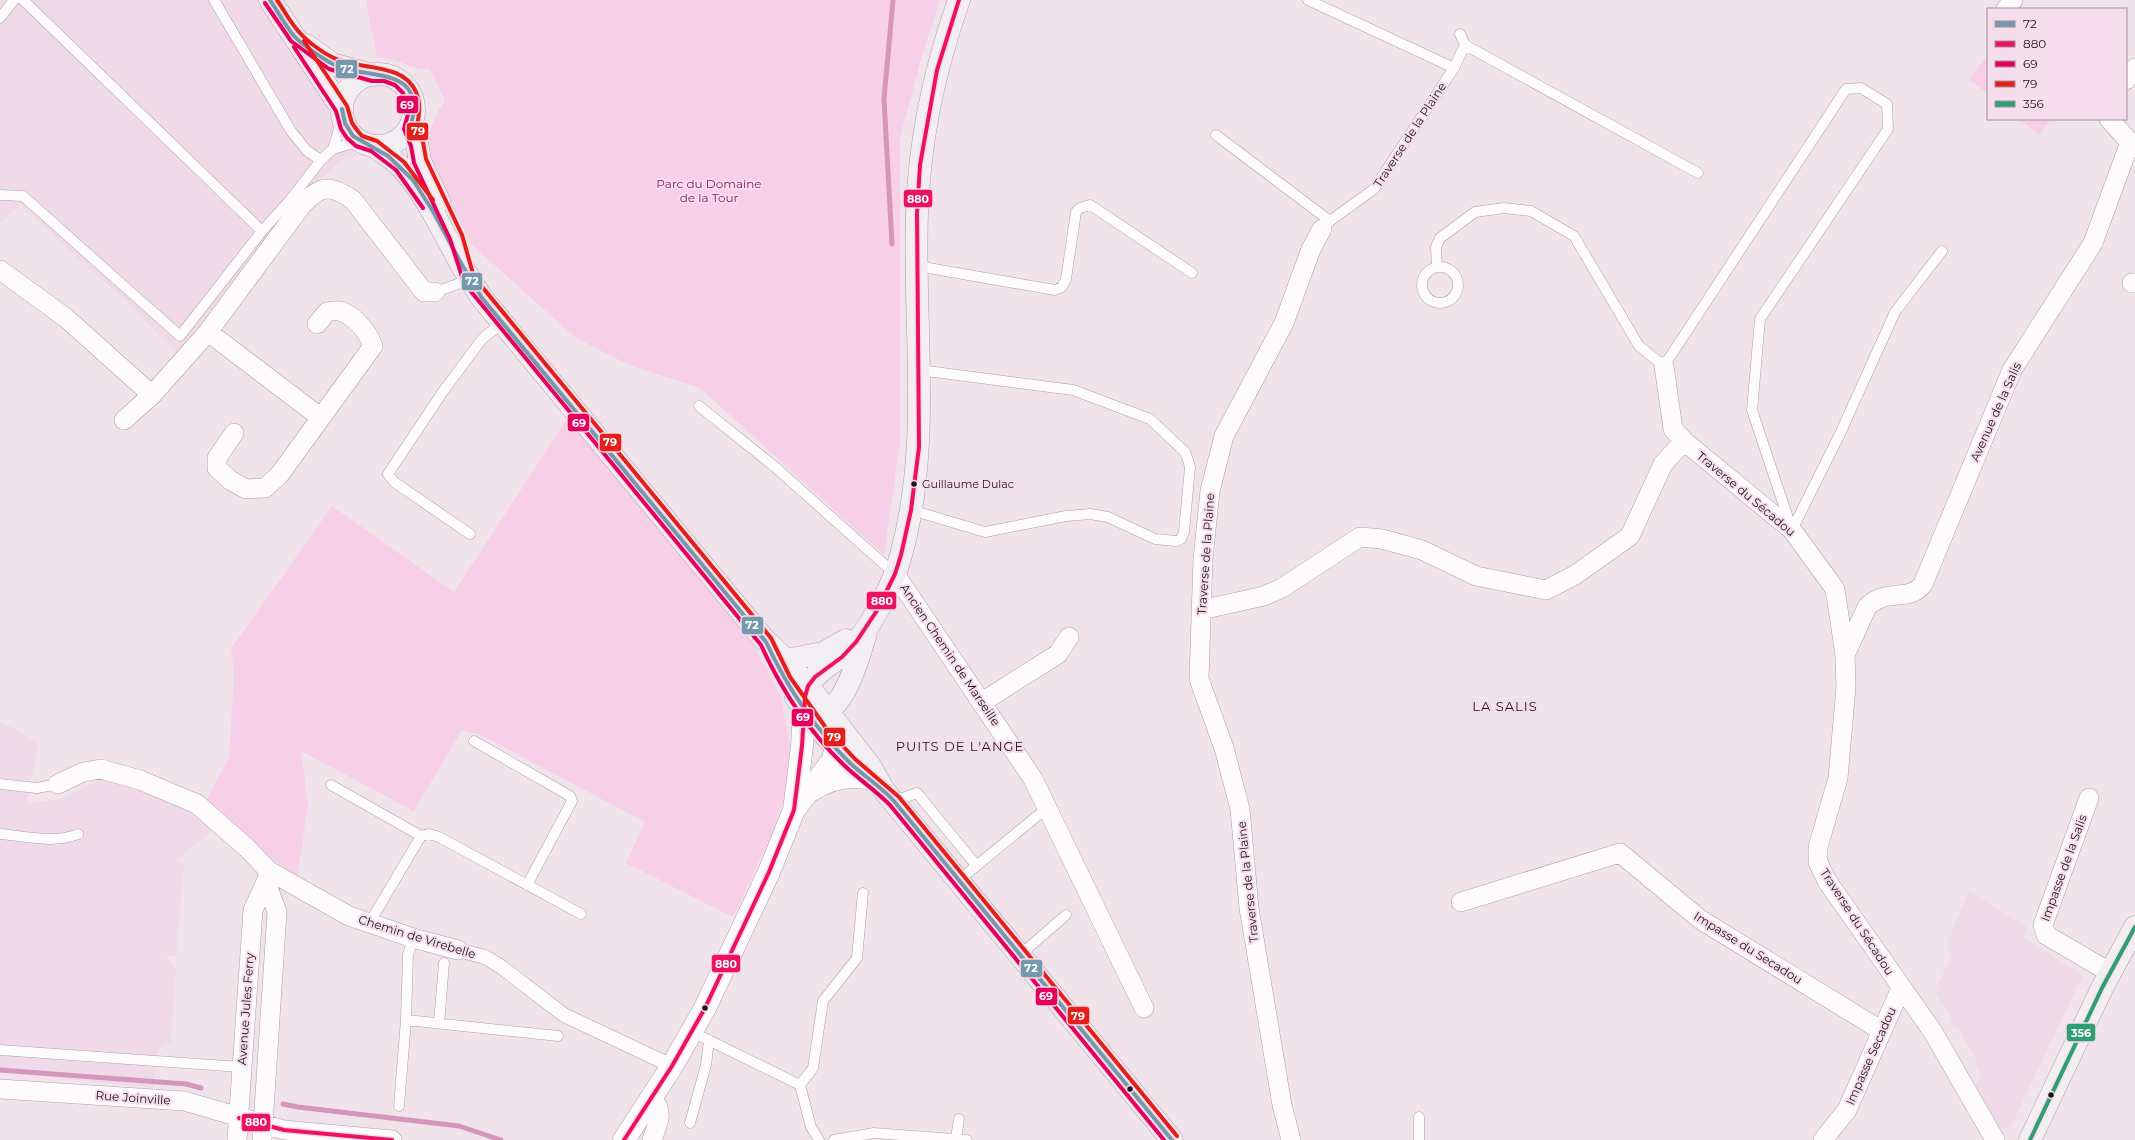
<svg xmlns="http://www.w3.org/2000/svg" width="2135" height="1140" viewBox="0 0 2135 1140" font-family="Montserrat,sans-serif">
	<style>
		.built { fill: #f1dae7 }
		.green { fill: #f7d0e7 }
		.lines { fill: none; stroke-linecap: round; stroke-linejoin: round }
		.stream { stroke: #d596bc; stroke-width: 5 }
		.service-casing { stroke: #aba1a7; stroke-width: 11 }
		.pedestrian-casing { stroke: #aba1a7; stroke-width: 15 }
		.minor-casing { stroke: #aba1a7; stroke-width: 20 }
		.tertiary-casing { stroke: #aba1a7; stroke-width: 23 }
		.secondary-casing { stroke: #aba1a7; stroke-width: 23 }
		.service { stroke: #fdfbfc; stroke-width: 10 }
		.pedestrian { stroke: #fdfbfc; stroke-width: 14 }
		.minor { stroke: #fdfbfc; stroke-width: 19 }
		.tertiary { stroke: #fdfbfc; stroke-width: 22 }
		.secondary { stroke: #f3eef2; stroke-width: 22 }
		.bus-1-casing { stroke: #f6ddeb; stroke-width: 7 }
		.bus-2-casing { stroke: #f6ddeb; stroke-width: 7 }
		.bus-3-casing { stroke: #f6ddeb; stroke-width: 7 }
		.bus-4-casing { stroke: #f6ddeb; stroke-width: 7 }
		.bus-5-casing { stroke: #f6ddeb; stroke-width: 7 }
		.bus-1 { stroke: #7499ac; stroke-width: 4 }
		.bus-2 { stroke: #ed1261; stroke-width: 4 }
		.bus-3 { stroke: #e5005b; stroke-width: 4 }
		.bus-4 { stroke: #e41f1a; stroke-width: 4 }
		.bus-5 { stroke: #309e74; stroke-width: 4 }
		.bus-dot { fill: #1f171c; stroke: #f6ddeb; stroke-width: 1.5 }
		.labels { text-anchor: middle; stroke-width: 4; stroke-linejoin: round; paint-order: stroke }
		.bus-label { font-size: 11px; fill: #1f171c; stroke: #f6ddeb; text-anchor: start }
		.street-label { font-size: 12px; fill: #1f171c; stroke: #f6ddeb }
		.park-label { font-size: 12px; fill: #852167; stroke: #f6ddeb }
		.neighbourhood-label { font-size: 13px; letter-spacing: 1px; fill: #1f171c; stroke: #f6ddeb }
		.line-badge { stroke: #f6ddeb; stroke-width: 1.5 }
		.badge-label { font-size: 11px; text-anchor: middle; font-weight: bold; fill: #fff }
	</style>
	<rect width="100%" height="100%" fill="#f0e3ea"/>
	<path class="built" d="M 0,0 L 261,0 L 357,156 L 342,161 L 314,184 L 270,232 L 179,356 L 127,302 L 20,205 L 0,223 Z
		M 0,721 L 39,743 L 26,803 L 57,800 L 104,778 L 165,797 L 218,826 L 175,861 L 184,863 L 176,956 L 165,956 L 176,969 L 171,1041 L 158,1049 L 154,1088 L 0,1072 Z
		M 1969,891 L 2027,927 L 2023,937 L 2083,975 L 2011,1126 L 2000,1129 L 1976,1085 L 1981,1076 L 1975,1064 L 1978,1062 L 1958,1028 L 1954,1029 L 1949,1018 L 1952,1017 L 1935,991 L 1951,956 L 1947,943 Z"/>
	<path class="green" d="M 366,0 L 940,0 L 921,59 L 900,138 L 900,442 L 884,555 L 700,388 L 629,365 L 576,338 L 472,245 L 434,174 L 424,144 L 438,111 L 445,101 L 430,69 C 409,71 397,56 377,58 Z
		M 1988,55 L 1988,94 L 1969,79 Z
		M 2019,119 L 2051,119 L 2039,135 Z
		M 568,418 L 753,644 L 781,696 L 790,748 L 786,791 L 774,830 L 733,917 L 626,863 L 645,822 L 481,735 L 462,730 L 414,811 L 301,751 L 308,806 L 297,877 L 254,844 L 206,801 L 229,757 L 234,673 L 231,649 L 332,506 L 454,592 Z"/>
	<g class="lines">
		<path class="stream" d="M 892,244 L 884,99 L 893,0
			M 0,1070 L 186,1084 L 201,1088
			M 283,1104 L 298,1107 L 459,1126 L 501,1140"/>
		<g class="service-casing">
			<path id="service" d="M 23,0 L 262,231
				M 214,0 L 291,131 L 307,151 L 321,160
				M 1308,0 L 1454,68
				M 0,18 L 14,0
				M 1465,45 L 1698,173
				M 1216,135 L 1330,221
				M 333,149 L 359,141
				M 0,195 L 23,196 L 180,336 L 262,231 L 290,200 L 321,160 L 333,149 L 343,116
				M 1322,229 L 1330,221 L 1374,189 L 1454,68 L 1465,45 L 1460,34
				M 917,266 L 1055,290 L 1062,287 L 1066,279 L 1076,212 L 1080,208 L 1090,205 L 1192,273
				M 1437,267 L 1436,247 L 1440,238 L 1475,212 L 1504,208 L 1531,211 L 1574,236 L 1639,346 L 1664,366 L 1846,89 L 1861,88 L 1887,104 L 1888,129 L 1760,319 L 1752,410 L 1792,530 L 1839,436 L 1895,312 L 1942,251
				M1422 285a18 18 0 1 1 36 0a18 18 0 1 1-36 0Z
				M 435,292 L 469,280
				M 699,406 L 775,467 L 895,574
				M 911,510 L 985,532 L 1066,516 L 1090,514 L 1108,517 L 1155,539 L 1176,541 L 1181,539 L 1184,532 L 1190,467 L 1188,460 L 1185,452 L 1150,419 L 1073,390 L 919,370
				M 470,534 L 394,482 L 388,474 L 442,393 L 482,339 L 503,322
				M 474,741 L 570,796 L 572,801 L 527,885
				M 0,784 L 37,788 L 58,784
				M 331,785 L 421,836
				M 894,801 L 917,793 L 976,865
				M 0,834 C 25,836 54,844 78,834
				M 959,880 L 1047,808
				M 370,922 L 421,836 L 429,834 L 439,837 L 581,914
				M 1020,955 L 1066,915
				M 406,1020 L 558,1036
				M 439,1023 L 444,963
				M 692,1032 L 800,1085 L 811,1127 L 819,1140
				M 0,1050 L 241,1067
				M 800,1085 L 813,1068 L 823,1001 L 857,958 L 863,893
				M 399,1106 L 406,1020 L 408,955 L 413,938
				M 690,1123 L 706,1065 L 709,1040
				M 956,1138 L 959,1119
				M 834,1140 L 874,1133 L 967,1140
				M 1419,1140 L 1419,1117"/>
		</g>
		<g class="pedestrian-casing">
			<path id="pedestrian" d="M 458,950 L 485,957 L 500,966 L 564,1015 L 672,1066"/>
		</g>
		<g class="minor-casing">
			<path id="minor" d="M 2006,9 L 2013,0
				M 2126,80 L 2135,68
				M 2109,119 L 2135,148
				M 0,270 L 66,318 L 152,395
				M 2132,283 L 2135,283
				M 208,332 L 320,417
				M 1664,366 L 1673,429 L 1684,441 L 1792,530 L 1835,589 L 1845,655 L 1846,687 L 1838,778 L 1818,847 L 1818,862 L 1827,881 L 1933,1032 L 1995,1140
				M 124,420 L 152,395 L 208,332 L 302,205 C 321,185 330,184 353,200 L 424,292 L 435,292
				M 234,433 L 217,458 L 217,468 L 230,480 L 246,489 L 265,488 L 280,474 L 373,346 C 369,333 354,315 340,311 C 336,310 331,311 327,312 L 317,324
				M 895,574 L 1033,779 L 1144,1008
				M 1201,610 L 1264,596 L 1282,588 L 1360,537 L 1382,539 L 1422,550 L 1476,576 L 1546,590 L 1575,575 L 1630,536 L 1663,464 L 1684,441
				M 1845,655 L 1867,607 C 1886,587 1910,603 1923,584 L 2012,370 L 2093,243 L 2130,142
				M 982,702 L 1058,654 L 1069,637
				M 58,784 L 83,772 L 101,769 L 140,780 L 197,804 L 247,848 L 269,871 L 349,916 L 413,938 L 458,950
				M 2089,798 L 2043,925 L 2046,935 L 2111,973
				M 1461,902 L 1620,853 L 1701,920 L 1882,1031
				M 0,1089 L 184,1101 L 284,1130 L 392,1140
				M 652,1098 C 665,1114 658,1122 652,1140
				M 237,1140 L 253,910 L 266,882 L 269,871
				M 262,1140 L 277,912 L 266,882
				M 1291,1140 L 1282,1105 L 1249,908 L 1240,809 L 1224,748 L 1199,679 L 1203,559 L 1210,491 L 1224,436 L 1284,323 L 1311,249 L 1322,229
				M 1823,1140 L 1847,1110 L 1901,988"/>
		</g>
		<g class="tertiary-casing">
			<path id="tertiary" d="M 812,790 C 829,779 846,775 866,778
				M 794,810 L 833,760 L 839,731
				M 624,1140 L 672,1066 L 705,1008 L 769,872 L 794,810 L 802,746 L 804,710"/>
		</g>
		<g class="secondary-casing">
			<path id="secondary" d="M 270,0 L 342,109
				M 306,45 L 332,64 L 373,75
				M342 110a36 36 0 1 1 72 0a36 36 0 1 1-72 0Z
				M 410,128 L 417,144 L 420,161 L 439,201
				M 374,146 C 383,153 393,159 401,167 C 436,206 452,256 482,298 L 762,637 L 783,657 L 808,686 L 870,766 L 883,789 L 1172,1140
				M 786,660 L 823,653 L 846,640
				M 796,698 L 818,728 L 858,770
				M 804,710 C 804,703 804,694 807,687 C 815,670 844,658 857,642 C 876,617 893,585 901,555 C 932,443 913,328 917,214 C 919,141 935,68 959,0
				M 811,711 C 818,711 825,711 832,707 C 848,695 859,656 865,637
				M 2030,1140 L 2102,988 L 2135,927"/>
		</g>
		<use href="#service" class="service"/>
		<use href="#pedestrian" class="pedestrian"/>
		<use href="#minor" class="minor"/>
		<use href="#tertiary" class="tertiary"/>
		<use href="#secondary" class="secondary"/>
		<g class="bus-1-casing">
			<path id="bus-1" d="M 270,0 C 278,12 285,25 294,36 C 301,44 322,58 331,63 C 364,82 430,62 410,128
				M 342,109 L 345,123 L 353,136 L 388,156 L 413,180 L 434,213 L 462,265 L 482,298 L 766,642 C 787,687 814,728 850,763 C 864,776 881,787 894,801 L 1172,1140"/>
		</g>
		<g class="bus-2-casing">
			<path id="bus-2" d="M 239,1118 L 284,1130 L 392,1140
				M 624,1140 L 672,1066 L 705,1008 L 769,872 L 794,810 L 802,746 L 805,697 L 808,686 L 815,677 L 842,657 L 856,642 L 876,612 L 895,574 L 901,555 L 911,510 L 919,447 L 917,213 L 920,165 L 937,70 L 959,0"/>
		</g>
		<g class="bus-3-casing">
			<path id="bus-3" d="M 265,3 L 291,41 L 329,69 L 372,81 L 384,81 L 395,85 L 403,93 L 407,102 L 408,114 L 404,129 L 411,146 L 414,163 L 450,239 L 464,283 L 761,645 C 782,691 809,732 846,767 C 860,780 876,791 890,805 L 1164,1140
				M 294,47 L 336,111 L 341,129 L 347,138 L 356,146 L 371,151 L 396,170 L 423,208"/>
		</g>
		<g class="bus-4-casing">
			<path id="bus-4" d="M 277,0 C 284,10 291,24 300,33 C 308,42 323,53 334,58 C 360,71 403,62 416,92 C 421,104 420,115 416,128 L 423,142 L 426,159 L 462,235 L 474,277 L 771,638 L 790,677 L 826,728 L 855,759 L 899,797 L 1177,1136
				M 304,41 L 347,106 L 352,123 L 357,130 L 362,136 L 377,141 L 404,162 L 433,200"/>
		</g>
		<g class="bus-5-casing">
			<path id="bus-5" d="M 2030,1140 L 2102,988 L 2135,927"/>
		</g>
		<use href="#bus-1" class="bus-1"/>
		<use href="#bus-2" class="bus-2"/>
		<use href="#bus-3" class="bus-3"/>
		<use href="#bus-4" class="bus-4"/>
		<use href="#bus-5" class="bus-5"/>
	</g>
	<g class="bus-dot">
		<circle cx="914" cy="484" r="3.5"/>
		<circle cx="705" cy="1008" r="3.5"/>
		<circle cx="1130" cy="1089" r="3.5"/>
		<circle cx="2051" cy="1095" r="3.5"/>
	</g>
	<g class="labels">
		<g class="bus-label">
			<text x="922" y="488">Guillaume Dulac</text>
		</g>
		<g class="street-label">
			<text transform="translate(1410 135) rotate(-57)" y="4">Traverse de la Plaine</text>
			<text transform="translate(1996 412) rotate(-66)" y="4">Avenue de la Salis</text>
			<text transform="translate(1746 494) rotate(40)" y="4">Traverse du Sécadou</text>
			<text transform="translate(1206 554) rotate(-86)" y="4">Traverse de la Plaine</text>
			<text transform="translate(950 655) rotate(56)" y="4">Ancien Chemin de Marseille</text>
			<text transform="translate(2064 868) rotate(-70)" y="4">Impasse de la Salis</text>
			<text transform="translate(1248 882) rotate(-96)" y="4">Traverse de la Plaine</text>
			<text transform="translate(1857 922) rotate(57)" y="4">Traverse du Sécadou</text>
			<text transform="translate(417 937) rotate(17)" y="4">Chemin de Virebelle</text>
			<text transform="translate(1748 948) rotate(32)" y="4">Impasse du Secadou</text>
			<text transform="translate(246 1009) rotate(-86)" y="4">Avenue Jules Ferry</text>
			<text transform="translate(1871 1056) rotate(-66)" y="4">Impasse Secadou</text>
			<text transform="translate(133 1098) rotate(4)" y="4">Rue Joinville</text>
		</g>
		<g class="park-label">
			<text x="709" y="188">Parc du Domaine<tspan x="709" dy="14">de la Tour</tspan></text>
		</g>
		<g class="neighbourhood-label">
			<text x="1505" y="711">LA SALIS</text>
			<text x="960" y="751">PUITS DE L'ANGE</text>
		</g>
	</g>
	<g class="line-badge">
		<rect x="335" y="59" width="23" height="20" rx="4" fill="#7499ac"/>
		<rect x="396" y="95" width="23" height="19" rx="4" fill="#e5005b"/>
		<rect x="406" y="122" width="23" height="19" rx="4" fill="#e41f1a"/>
		<rect x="903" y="189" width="30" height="19" rx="4" fill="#ed1261"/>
		<rect x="461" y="272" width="22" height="19" rx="4" fill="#7499ac"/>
		<rect x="567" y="413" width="23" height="19" rx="4" fill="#e5005b"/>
		<rect x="599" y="433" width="23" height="19" rx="4" fill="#e41f1a"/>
		<rect x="866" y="591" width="31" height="19" rx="4" fill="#ed1261"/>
		<rect x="741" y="616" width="23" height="19" rx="4" fill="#7499ac"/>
		<rect x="791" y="708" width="23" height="19" rx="4" fill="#e5005b"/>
		<rect x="823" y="727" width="23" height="20" rx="4" fill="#e41f1a"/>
		<rect x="711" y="954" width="30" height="19" rx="4" fill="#ed1261"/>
		<rect x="1020" y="959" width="23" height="19" rx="4" fill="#7499ac"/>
		<rect x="1035" y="987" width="23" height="19" rx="4" fill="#e5005b"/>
		<rect x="1067" y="1006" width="23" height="19" rx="4" fill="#e41f1a"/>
		<rect x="2066" y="1023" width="30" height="19" rx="4" fill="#309e74"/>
		<rect x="241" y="1113" width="30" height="19" rx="4" fill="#ed1261"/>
	</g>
	<g class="badge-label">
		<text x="347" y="73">72</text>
		<text x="407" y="109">69</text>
		<text x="418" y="135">79</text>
		<text x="918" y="203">880</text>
		<text x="472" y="285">72</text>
		<text x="579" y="427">69</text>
		<text x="610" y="446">79</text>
		<text x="882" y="605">880</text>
		<text x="752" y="629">72</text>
		<text x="803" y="721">69</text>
		<text x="834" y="741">79</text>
		<text x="726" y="968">880</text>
		<text x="1031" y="972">72</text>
		<text x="1046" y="1000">69</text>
		<text x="1078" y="1020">79</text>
		<text x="2081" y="1037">356</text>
		<text x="256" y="1126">880</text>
	</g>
	<rect x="1987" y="8" width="140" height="112" fill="#f6ddeb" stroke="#a08e98"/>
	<rect x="1995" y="21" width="20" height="6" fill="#7499ac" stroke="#a08e98"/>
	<text x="2023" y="28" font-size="12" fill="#1f171c">72</text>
	<rect x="1995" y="41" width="20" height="6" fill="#ed1261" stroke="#a08e98"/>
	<text x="2023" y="48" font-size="12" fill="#1f171c">880</text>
	<rect x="1995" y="61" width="20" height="6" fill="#e5005b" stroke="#a08e98"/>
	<text x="2023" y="68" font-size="12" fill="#1f171c">69</text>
	<rect x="1995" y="81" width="20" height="6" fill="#e41f1a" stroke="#a08e98"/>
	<text x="2023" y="88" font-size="12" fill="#1f171c">79</text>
	<rect x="1995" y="101" width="20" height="6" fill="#309e74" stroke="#a08e98"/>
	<text x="2023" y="108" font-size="12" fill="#1f171c">356</text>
</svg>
